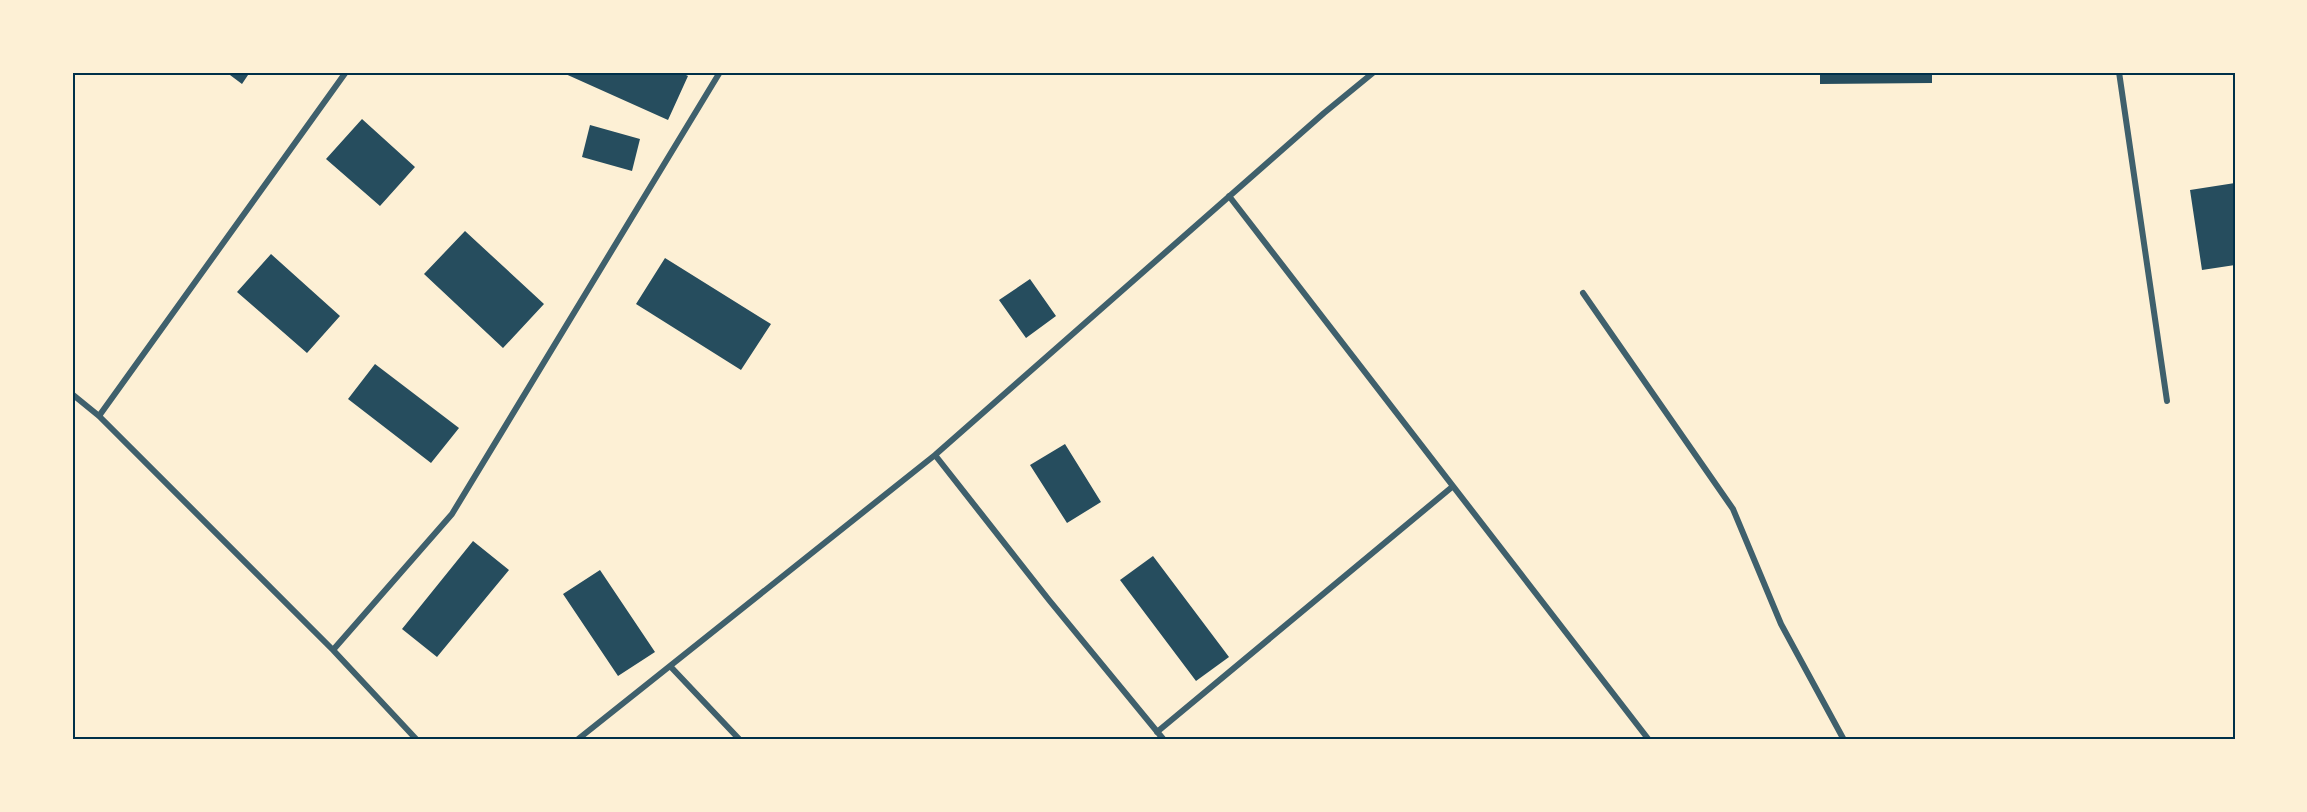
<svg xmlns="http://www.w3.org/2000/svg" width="2307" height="812" viewBox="0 0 2307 812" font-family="Poppins,sans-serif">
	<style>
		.building { fill: #264d5e }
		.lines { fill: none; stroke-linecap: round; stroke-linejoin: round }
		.minor { stroke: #3f606c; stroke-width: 6 }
		.neatline { fill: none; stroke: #003049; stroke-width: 2 }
	</style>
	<rect width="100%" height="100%" fill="#fdf0d5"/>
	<path class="building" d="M 226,72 L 250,72 L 242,84 Z
		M 561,72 L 680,72 L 688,76 L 668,120 Z
		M 1820,72 L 1932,72 L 1932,83 L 1820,84 Z
		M 362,119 L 415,167 L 380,206 L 326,159 Z
		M 590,125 L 640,139 L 632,171 L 582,157 Z
		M 2235,183 L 2235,265 L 2202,270 L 2190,190 Z
		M 465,231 L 544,304 L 503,348 L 424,274 Z
		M 271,254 L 340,316 L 307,353 L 237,292 Z
		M 665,258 L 771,324 L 741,370 L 636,304 Z
		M 1030,279 L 1056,316 L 1026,338 L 999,300 Z
		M 375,364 L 459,428 L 431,463 L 348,399 Z
		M 1065,444 L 1101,502 L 1067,523 L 1030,465 Z
		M 473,541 L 509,570 L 437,657 L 402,629 Z
		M 1153,556 L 1229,657 L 1196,681 L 1120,580 Z
		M 600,570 L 655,652 L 618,676 L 563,594 Z"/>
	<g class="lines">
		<path class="minor" d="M 2119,72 L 2167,401
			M 1229,196 L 1649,740
			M 1583,293 L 1733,509 L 1781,624 L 1844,740
			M 72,394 L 99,416 L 333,650 L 417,740
			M 99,416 L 346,72
			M 935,455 L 1049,600 L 1164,740
			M 333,650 L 452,514 L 720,72
			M 670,666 L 740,740
			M 1157,732 L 1452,487
			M 577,740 L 935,455 L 1324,113 L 1374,72"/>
	</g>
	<rect width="2307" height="812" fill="none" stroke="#fdf0d5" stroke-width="147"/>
	<rect x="74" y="74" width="2160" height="664" class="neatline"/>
</svg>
